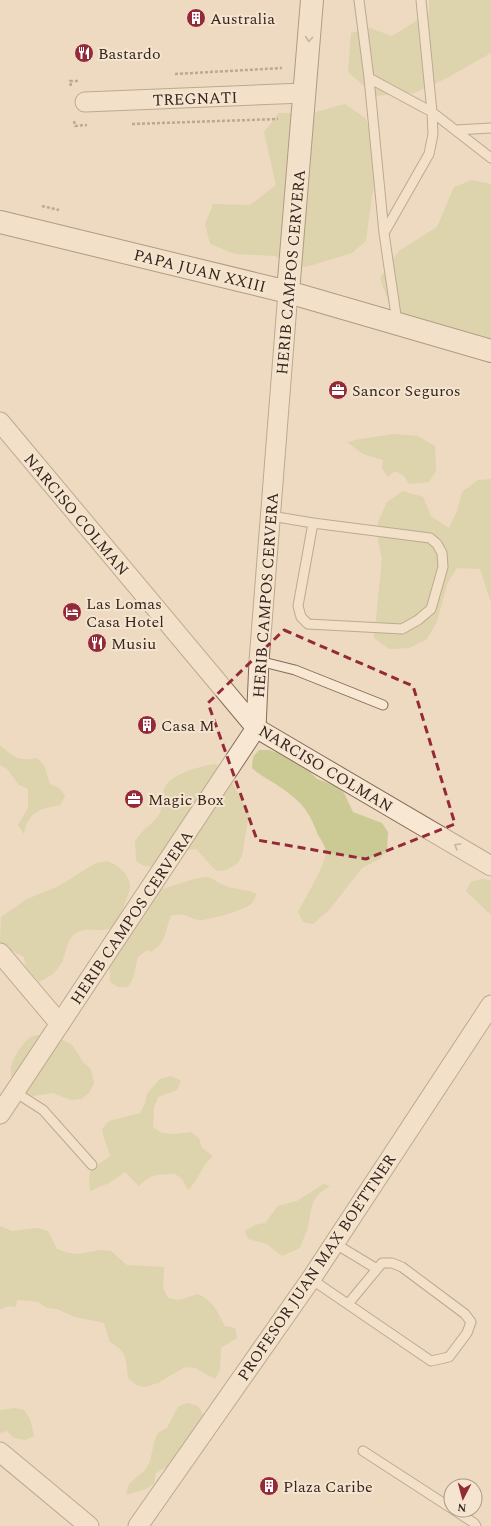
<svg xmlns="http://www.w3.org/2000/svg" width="491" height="1526" viewBox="0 0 491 1526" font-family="Spectral,serif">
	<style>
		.green { fill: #cbca95 }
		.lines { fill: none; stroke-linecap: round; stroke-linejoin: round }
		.lane-casing { stroke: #866b59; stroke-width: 11 }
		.street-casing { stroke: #866b59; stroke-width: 21 }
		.secondary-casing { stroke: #674c3c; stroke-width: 24 }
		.path { stroke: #866b59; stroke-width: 2.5; stroke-dasharray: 3 2; stroke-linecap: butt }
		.lane { stroke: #f8e8d3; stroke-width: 9 }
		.street { stroke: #f8e8d3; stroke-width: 19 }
		.secondary { stroke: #f8e8d3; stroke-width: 22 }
		.oneway { stroke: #978778 }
		.marked { fill: none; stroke: #942a38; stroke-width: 3; stroke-dasharray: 8 5; stroke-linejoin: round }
		.labels { text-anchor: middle; stroke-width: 4; stroke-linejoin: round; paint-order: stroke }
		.poi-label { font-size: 16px; fill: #36261d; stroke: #f5e5d0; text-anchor: start }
		.street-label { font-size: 16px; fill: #36261d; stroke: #f5e5d0 }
	</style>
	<rect width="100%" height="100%" fill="#eddac0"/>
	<path class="green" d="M 429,0 L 491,0 L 491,53 L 447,78 L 414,93 L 375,96 L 348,72 L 351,33 L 370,28 L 392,36 L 429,13 Z
		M 345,104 L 365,118 L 382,163 L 372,195 L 366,241 L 352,253 L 306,267 L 288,263 L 275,256 L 235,254 L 210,244 L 205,224 L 213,204 L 250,205 L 276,185 L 264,132 L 279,113 L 312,113 Z
		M 472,180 L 491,184 L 491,354 L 396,323 L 380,278 L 399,251 L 437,227 L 454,187 Z
		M 393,434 L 418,436 L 435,446 L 436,471 L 429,482 L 409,484 L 404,476 L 395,471 L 388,477 L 382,469 L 383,460 L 363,454 L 347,442 C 362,438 377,437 393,434 Z
		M 491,479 L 491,603 L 480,569 L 457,568 L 447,584 L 437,622 L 426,640 L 409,648 L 389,649 L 374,638 L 382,559 L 378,541 L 378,522 L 387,502 L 403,491 L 423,497 L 431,516 L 449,528 L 457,511 L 462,492 L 478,480 Z
		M 0,745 C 13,757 19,762 37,758 L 44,765 L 50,784 L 59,788 L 65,796 L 60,805 C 40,809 28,811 24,834 L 18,825 L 28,808 L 28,789 L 19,785 L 7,769 L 0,765 Z
		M 259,750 L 269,750 L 278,753 L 309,771 L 317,779 L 337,786 L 344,793 L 353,812 L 382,823 L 388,832 L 387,851 L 380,859 L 362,868 L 330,909 L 313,924 L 303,922 L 298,912 C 304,901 327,861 326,852 C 325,843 318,837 316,830 C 309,812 302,803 287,792 C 276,783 263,778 252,768 L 253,757 Z
		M 215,764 L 226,770 L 249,815 L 242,856 L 237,864 L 226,870 L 217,871 C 208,864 204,856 196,849 L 186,850 L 181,859 L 173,866 L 163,868 L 144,866 L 136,861 L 135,841 C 138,837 141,833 145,829 C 149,825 155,821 158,816 C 164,808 162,799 164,789 C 169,774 201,766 215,764 Z
		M 108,861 C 117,865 129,873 130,885 C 130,891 126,900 124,906 C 122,913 120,922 113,927 C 102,934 86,925 75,934 C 66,941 66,953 62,962 C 57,971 49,978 39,982 L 26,967 L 24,957 L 2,946 L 0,942 L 1,917 L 27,899 L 57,887 L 96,863 Z
		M 208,877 C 215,880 222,885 229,887 C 239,890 246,889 257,894 C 255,897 253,902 251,904 C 245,910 209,920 201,920 C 188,920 189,911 171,916 C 164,933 168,940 151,952 L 147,950 L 138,957 L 133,978 L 128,987 L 118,987 L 110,982 L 110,972 L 108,953 L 152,892 L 198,878 Z
		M 481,879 L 491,880 L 491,915 L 466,891 L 471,882 Z
		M 43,1035 L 63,1040 L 72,1045 L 83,1062 L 91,1069 L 94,1083 L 89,1093 L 81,1099 L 71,1100 L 53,1093 L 33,1096 L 15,1087 C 13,1081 10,1075 11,1069 C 11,1059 25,1039 33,1036 C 36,1035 40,1035 43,1035 Z
		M 171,1076 L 181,1081 L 177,1090 L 158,1097 L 154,1107 L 153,1127 L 162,1133 L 175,1134 L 191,1132 L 199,1138 L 202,1148 L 213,1156 C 201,1166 199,1179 188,1190 L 182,1179 L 174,1173 C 156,1177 154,1171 139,1186 L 125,1172 L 109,1183 L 90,1191 L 89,1181 L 90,1171 L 110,1156 C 108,1146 103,1139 102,1129 L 109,1121 L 140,1113 L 145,1104 L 147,1094 L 160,1079 Z
		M 323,1184 L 330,1186 C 310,1198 312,1206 308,1227 C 306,1234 302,1241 300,1248 L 282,1256 L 267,1244 L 248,1239 L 245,1231 L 255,1225 L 265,1223 L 278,1206 L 297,1201 Z
		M 0,1226 L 12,1231 L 38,1228 L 48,1231 L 57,1249 L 69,1253 L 79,1254 L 100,1250 L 111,1251 L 127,1265 L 164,1267 L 163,1288 L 168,1298 L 179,1300 L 198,1294 C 214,1302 217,1311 225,1326 L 235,1328 L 237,1338 L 221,1348 L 220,1370 L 215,1379 L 195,1368 L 185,1367 L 158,1383 L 145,1387 L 136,1385 L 128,1378 C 126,1360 128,1352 110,1342 L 104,1323 L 75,1317 L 57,1309 L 47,1308 L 38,1302 L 17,1300 L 16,1307 L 10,1306 L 0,1309 Z
		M 187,1403 L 198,1406 L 203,1414 L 201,1436 L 174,1464 L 164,1468 L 156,1473 L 154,1484 L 146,1489 L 126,1495 L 129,1484 L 145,1470 L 150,1462 L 154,1442 L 158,1433 L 167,1428 L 178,1407 Z
		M 15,1408 L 24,1410 L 30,1419 L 34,1436 L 25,1440 L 14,1438 L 7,1431 L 0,1433 L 0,1410 Z"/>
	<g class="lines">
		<g class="lane-casing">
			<path id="lane" d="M 359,0 L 369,78 L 384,233 L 397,322
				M 369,78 L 432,112 L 491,158
				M 456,130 L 491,128
				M 384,233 L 429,154 L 433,134 L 432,112 L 421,0
				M 271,516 L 313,523 L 430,538 L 437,544 L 442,553 L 443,567 L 431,609 L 418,620 L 402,629 L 308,624 L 301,617 L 298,606 L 313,523
				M 259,661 L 295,670 L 383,705
				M 15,1092 L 43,1110 L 92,1165
				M 334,1243 L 377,1269
				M 311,1279 L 431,1361 L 449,1357 L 467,1333 L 471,1322 L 465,1314 L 402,1267 L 392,1263 L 382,1263 L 348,1304
				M 363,1451 L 451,1508
				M 454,1510 L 474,1523 L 476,1526"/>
		</g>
		<g class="street-casing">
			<path id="street" d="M 85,102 L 304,93
				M 0,422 L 256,728 L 491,866
				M 0,953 L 60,1024
				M 0,1114 L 256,728 L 259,661 L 288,292
				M 0,1452 L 89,1526
				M 138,1526 L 311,1279 L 491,1005"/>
		</g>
		<g class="secondary-casing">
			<path id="secondary" d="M 0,222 L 288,292 L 491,351
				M 288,292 L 312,0"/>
		</g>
		<path class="path" d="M 175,74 L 282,68
			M 71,86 L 70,81 L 78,81
			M 74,121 L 75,126 L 87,125
			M 132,124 L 278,119
			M 42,206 L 59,210"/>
		<use href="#lane" class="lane"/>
		<use href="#street" class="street"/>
		<use href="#secondary" class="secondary"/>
	</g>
	<defs><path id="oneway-chevron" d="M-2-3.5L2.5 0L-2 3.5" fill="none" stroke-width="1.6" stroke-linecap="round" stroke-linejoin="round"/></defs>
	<g class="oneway">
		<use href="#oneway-chevron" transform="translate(309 39) rotate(95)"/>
		<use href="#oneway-chevron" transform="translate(457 846) rotate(-150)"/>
	</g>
	<path d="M0 0H491V1526H0ZM 284,630 L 413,686 L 455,824 L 366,859 L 257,840 L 208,703 Z" fill="#eddac0" fill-opacity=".55" fill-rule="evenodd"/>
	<path class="marked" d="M 284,630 L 413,686 L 455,824 L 366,859 L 257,840 L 208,703 Z"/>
	<defs>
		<g id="building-disc" transform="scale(1)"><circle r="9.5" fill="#942a38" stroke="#f5e5d0"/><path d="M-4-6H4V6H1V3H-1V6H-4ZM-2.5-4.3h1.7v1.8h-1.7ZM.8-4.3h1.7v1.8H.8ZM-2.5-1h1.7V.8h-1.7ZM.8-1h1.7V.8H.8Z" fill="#fff"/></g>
		<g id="restaurant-disc" transform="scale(1)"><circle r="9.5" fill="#942a38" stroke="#f5e5d0"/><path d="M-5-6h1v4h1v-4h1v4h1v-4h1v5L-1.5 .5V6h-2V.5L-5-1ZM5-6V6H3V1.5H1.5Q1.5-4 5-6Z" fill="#fff"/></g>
		<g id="office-disc" transform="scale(1)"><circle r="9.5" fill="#942a38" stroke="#f5e5d0"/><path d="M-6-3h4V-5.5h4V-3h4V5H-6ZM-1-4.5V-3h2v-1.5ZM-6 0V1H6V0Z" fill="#fff"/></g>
		<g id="hotel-disc" transform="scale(1)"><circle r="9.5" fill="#942a38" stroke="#f5e5d0"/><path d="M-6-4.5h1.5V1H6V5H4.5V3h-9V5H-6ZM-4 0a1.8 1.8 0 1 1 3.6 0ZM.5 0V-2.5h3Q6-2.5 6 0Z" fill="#fff"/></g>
	</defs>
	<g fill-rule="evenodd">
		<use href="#building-disc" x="196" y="18"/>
		<use href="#restaurant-disc" x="84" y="53"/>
		<use href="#office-disc" x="338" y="390"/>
		<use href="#hotel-disc" x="72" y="612"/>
		<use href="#restaurant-disc" x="97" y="643"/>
		<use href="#building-disc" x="147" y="725"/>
		<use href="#office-disc" x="134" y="799"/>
		<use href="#building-disc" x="269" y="1486"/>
	</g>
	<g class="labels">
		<g class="poi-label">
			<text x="210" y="24">Australia</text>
			<text x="98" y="59">Bastardo</text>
			<text x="352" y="396">Sancor Seguros</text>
			<text x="86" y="609">Las Lomas<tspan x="86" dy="18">Casa Hotel</tspan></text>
			<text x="111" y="649">Musiu</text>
			<text x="161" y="731">Casa M</text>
			<text x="148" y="805">Magic Box</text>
			<text x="283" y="1492">Plaza Caribe</text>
		</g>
		<g class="street-label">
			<text transform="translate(195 98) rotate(-2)" y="6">TREGNATI</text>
			<text transform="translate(200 270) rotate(14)" y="6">PAPA JUAN XXIII</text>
			<text transform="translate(290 272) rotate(-85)" y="6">HERIB CAMPOS CERVERA</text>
			<text transform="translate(77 514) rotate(50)" y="6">NARCISO COLMAN</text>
			<text transform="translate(265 595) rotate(-86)" y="6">HERIB CAMPOS CERVERA</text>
			<text transform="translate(326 768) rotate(31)" y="6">NARCISO COLMAN</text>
			<text transform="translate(131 917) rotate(-56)" y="6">HERIB CAMPOS CERVERA</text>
			<text transform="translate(316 1267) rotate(-56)" y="6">PROFESOR JUAN MAX BOETTNER</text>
		</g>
	</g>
	<g transform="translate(463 1498) rotate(186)"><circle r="19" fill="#f5e5d0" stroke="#a99988"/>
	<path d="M0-3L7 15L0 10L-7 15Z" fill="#942a38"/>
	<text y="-6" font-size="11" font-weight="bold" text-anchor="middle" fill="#36261d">N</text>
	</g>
</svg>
